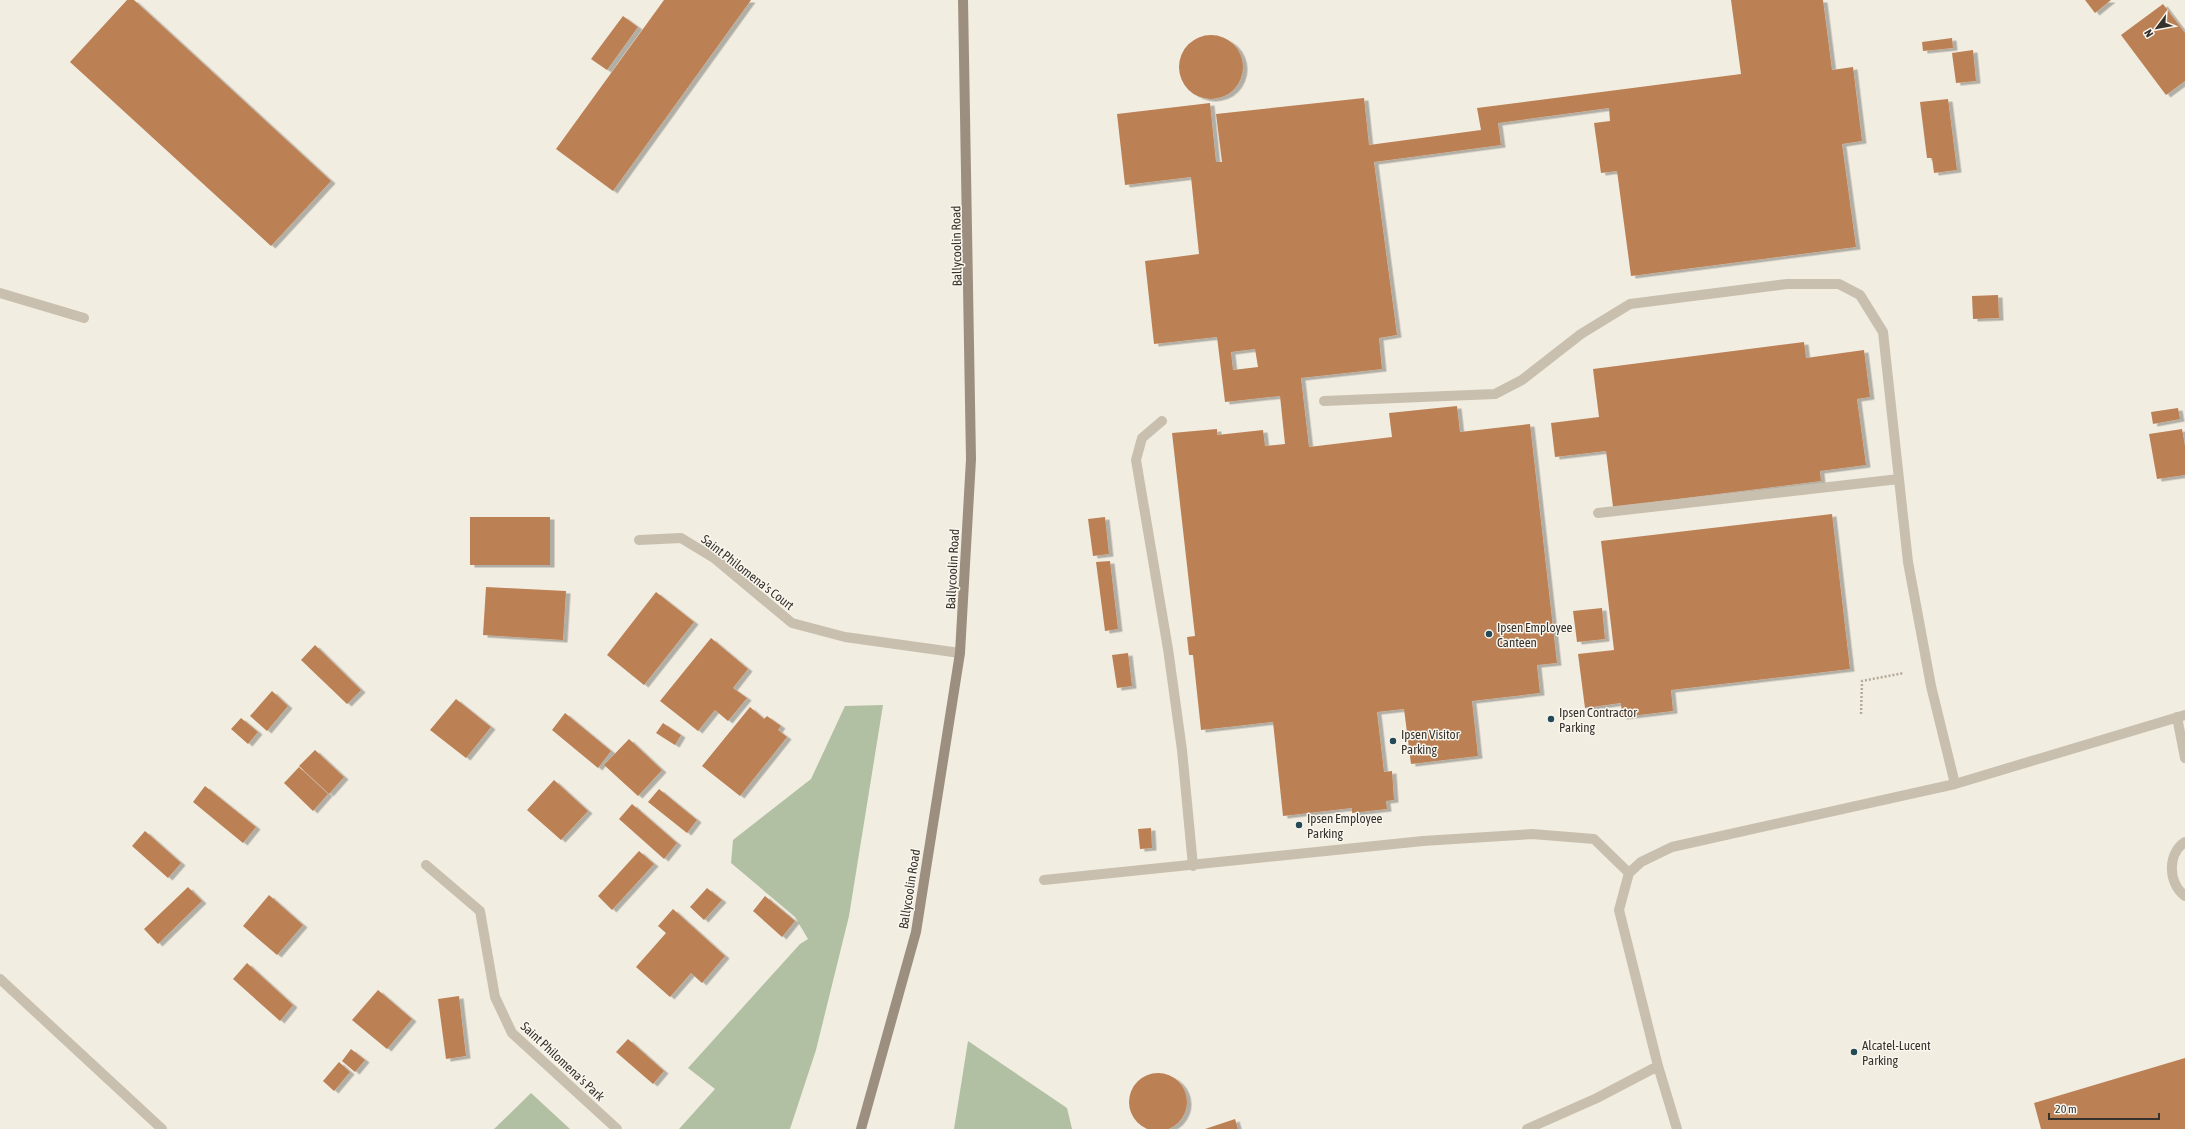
<svg xmlns="http://www.w3.org/2000/svg" width="2185" height="1129" viewBox="0 0 2185 1129" font-family="'Asap Condensed',sans-serif">
	<style>
		.green { fill: #b1c0a2 }
		.building { fill: #bc8055; fill-rule: evenodd; filter: url(#shadow) }
		.lines { fill: none; stroke-linecap: round; stroke-linejoin: round }
		.path { stroke: #b5aa98; stroke-width: 2.5; stroke-dasharray: 2 2; stroke-linecap: butt }
		.lane { stroke: #c9bfae; stroke-width: 10 }
		.street { stroke: #c9bfae; stroke-width: 10 }
		.secondary { stroke: #9d8f7f; stroke-width: 10 }
		.poi-dot { fill: #244a57; stroke: #f9f6ee; stroke-width: 1.5 }
		.labels { text-anchor: middle; stroke-width: 3; stroke-linejoin: round; paint-order: stroke }
		.street-label { font-size: 13px; fill: #38322c; stroke: #f9f6ee }
		.poi-label { font-size: 13px; fill: #38322c; stroke: #f9f6ee; text-anchor: start }
	</style>
	<defs>
		<filter id="shadow"><feDropShadow dx="4.5" dy="2.5" stdDeviation="0" flood-color="#0004"/></filter>
	</defs>
	<rect width="100%" height="100%" fill="#f2ede1"/>
	<path class="green" d="M 883,705 L 849,916 L 816,1050 L 790,1129 L 679,1129 L 715,1089 L 688,1068 L 800,944 L 808,939 L 795,917 L 731,863 L 733,840 L 811,779 L 845,706 Z
		M 968,1041 L 1067,1108 L 1072,1129 L 954,1129 Z
		M 531,1093 L 570,1129 L 494,1129 Z"/>
	<path class="building" d="M 127,0 L 134,0 L 331,181 L 271,246 L 70,62 Z
		M 664,0 L 751,0 L 613,191 L 556,149 Z
		M 1731,0 L 1823,0 L 1832,70 L 1853,67 L 1862,141 L 1842,144 L 1856,247 L 1631,276 L 1617,171 L 1601,173 L 1594,123 L 1610,121 L 1609,108 L 1498,123 L 1501,145 L 1374,162 L 1397,335 L 1379,338 L 1382,369 L 1301,378 L 1309,447 L 1392,437 L 1389,413 L 1457,406 L 1460,432 L 1530,424 L 1557,663 L 1537,665 L 1540,693 L 1472,701 L 1478,756 L 1411,764 L 1404,709 L 1377,712 L 1384,772 L 1392,771 L 1394,800 L 1386,801 L 1387,809 L 1352,813 L 1352,808 L 1283,816 L 1273,722 L 1201,730 L 1193,655 L 1189,655 L 1187,637 L 1195,636 L 1172,433 L 1217,429 L 1217,435 L 1263,430 L 1265,446 L 1285,444 L 1280,396 L 1225,402 L 1217,337 L 1154,344 L 1145,261 L 1199,254 L 1191,177 L 1125,185 L 1117,114 L 1210,103 L 1216,162 L 1222,162 L 1216,114 L 1364,98 L 1369,145 L 1481,130 L 1477,108 L 1741,74 ZM 1255,349 L 1258,367 L 1233,370 L 1231,352 Z
		M 2085,0 L 2111,0 L 2095,13 Z
		M 2163,4 L 2185,33 L 2185,81 L 2166,95 L 2121,35 Z
		M 623,16 L 638,27 L 607,70 L 591,59 Z
		M1179 67a32 32 0 1 1 64 0a32 32 0 1 1-64 0Z
		M 1952,38 L 1953,48 L 1923,51 L 1922,42 Z
		M 1973,50 L 1976,81 L 1956,83 L 1952,53 Z
		M 1948,99 L 1957,170 L 1934,173 L 1932,158 L 1927,158 L 1920,102 Z
		M 1998,295 L 1999,318 L 1973,319 L 1972,296 Z
		M 1804,342 L 1806,358 L 1864,350 L 1870,397 L 1857,399 L 1866,465 L 1820,471 L 1821,481 L 1613,507 L 1606,451 L 1555,457 L 1551,423 L 1599,417 L 1593,369 Z
		M 2178,408 L 2180,419 L 2153,424 L 2151,412 Z
		M 2182,429 L 2185,446 L 2185,475 L 2157,479 L 2149,434 Z
		M 1832,514 L 1850,669 L 1671,690 L 1673,711 L 1622,717 L 1621,703 L 1585,708 L 1578,654 L 1614,650 L 1601,541 Z
		M 470,517 L 550,517 L 550,565 L 470,565 Z
		M 1105,517 L 1109,554 L 1093,556 L 1088,519 Z
		M 1110,561 L 1118,629 L 1105,631 L 1096,562 Z
		M 486,587 L 566,591 L 563,640 L 483,635 Z
		M 656,592 L 694,622 L 644,685 L 607,655 Z
		M 1602,608 L 1605,639 L 1577,642 L 1573,611 Z
		M 711,638 L 748,669 L 733,688 L 747,698 L 728,721 L 715,710 L 698,731 L 660,701 Z
		M 315,645 L 361,690 L 347,704 L 301,660 Z
		M 1128,653 L 1132,686 L 1117,688 L 1112,655 Z
		M 272,691 L 288,706 L 267,731 L 250,716 Z
		M 456,699 L 491,727 L 466,758 L 430,730 Z
		M 750,707 L 764,719 L 767,716 L 781,726 L 778,730 L 787,737 L 740,796 L 702,766 Z
		M 565,713 L 611,751 L 598,768 L 552,730 Z
		M 241,718 L 258,732 L 248,744 L 231,729 Z
		M 663,723 L 681,735 L 675,745 L 656,733 Z
		M 629,739 L 662,770 L 638,796 L 604,765 Z
		M 315,750 L 344,777 L 329,794 L 299,766 Z
		M 299,767 L 328,794 L 313,811 L 284,783 Z
		M 554,780 L 588,811 L 561,840 L 527,810 Z
		M 205,786 L 256,827 L 243,843 L 193,802 Z
		M 659,789 L 697,820 L 687,833 L 648,802 Z
		M 632,804 L 677,843 L 664,859 L 619,819 Z
		M 1151,828 L 1152,848 L 1140,849 L 1138,829 Z
		M 145,831 L 181,863 L 168,878 L 132,846 Z
		M 639,851 L 654,864 L 612,910 L 598,896 Z
		M 188,887 L 202,901 L 158,944 L 144,929 Z
		M 707,888 L 722,900 L 704,920 L 690,907 Z
		M 269,895 L 303,925 L 277,955 L 243,926 Z
		M 765,896 L 795,921 L 782,937 L 753,911 Z
		M 673,909 L 725,956 L 702,983 L 691,973 L 670,997 L 636,967 L 666,933 L 658,926 Z
		M 247,963 L 293,1005 L 280,1021 L 233,979 Z
		M 378,990 L 412,1019 L 387,1049 L 352,1020 Z
		M 459,996 L 466,1056 L 446,1059 L 438,999 Z
		M 628,1039 L 664,1071 L 653,1084 L 616,1052 Z
		M 351,1049 L 365,1060 L 355,1072 L 342,1061 Z
		M 2185,1058 L 2185,1129 L 2041,1129 L 2034,1103 Z
		M 339,1062 L 350,1072 L 334,1091 L 323,1081 Z
		M1129 1102a29 29 0 1 1 58 0a29 29 0 1 1-58 0Z
		M 1235,1119 L 1238,1129 L 1205,1129 Z"/>
	<g class="lines">
		<path class="path" d="M 1861,714 L 1862,681 L 1904,673"/>
		<path class="lane" d="M 1324,401 L 1495,394 L 1522,380 L 1581,334 L 1630,304 L 1787,284 L 1839,284 L 1860,295 L 1883,332 L 1908,562 L 1931,686 L 1955,784
			M 1162,421 L 1142,438 L 1136,460 L 1168,649 L 1182,750 L 1193,866
			M 1598,513 L 1899,479
			M 2177,717 L 2185,758
			M 2185,842 C 2167,854 2168,883 2185,896
			M 1044,880 L 1423,841 L 1532,834 L 1594,839 L 1629,873
			M 0,979 L 162,1129
			M 1527,1129 L 1597,1098 L 1658,1066
			M 1677,1129 L 1658,1066 L 1619,910 L 1629,873 L 1641,862 L 1672,847 L 1955,784 L 2185,715"/>
		<path class="street" d="M 0,293 L 84,318
			M 639,540 L 681,538 L 714,558 L 792,623 L 845,637 L 960,653
			M 426,865 L 480,911 L 495,997 L 512,1033 L 617,1129"/>
		<path class="secondary" d="M 861,1129 L 916,932 L 960,653 L 971,459 L 963,0"/>
	</g>
	<g class="poi-dot">
		<circle cx="1489" cy="634" r="4"/>
		<circle cx="1551" cy="719" r="4"/>
		<circle cx="1393" cy="741" r="4"/>
		<circle cx="1299" cy="825" r="4"/>
		<circle cx="1854" cy="1052" r="4"/>
	</g>
	<g class="labels">
		<g class="street-label">
			<text transform="translate(956 246) rotate(-91)" y="5">Ballycoolin Road</text>
			<text transform="translate(952 569) rotate(-87)" y="5">Ballycoolin Road</text>
			<text transform="translate(748 572) rotate(38)" y="5">Saint Philomena's Court</text>
			<text transform="translate(909 889) rotate(-81)" y="5">Ballycoolin Road</text>
			<text transform="translate(563 1061) rotate(43)" y="5">Saint Philomena's Park</text>
		</g>
		<g class="poi-label">
			<text x="1497" y="632">Ipsen Employee<tspan x="1497" dy="15">Canteen</tspan></text>
			<text x="1559" y="717">Ipsen Contractor<tspan x="1559" dy="15">Parking</tspan></text>
			<text x="1401" y="739">Ipsen Visitor<tspan x="1401" dy="15">Parking</tspan></text>
			<text x="1307" y="823">Ipsen Employee<tspan x="1307" dy="15">Parking</tspan></text>
			<text x="1862" y="1050">Alcatel-Lucent<tspan x="1862" dy="15">Parking</tspan></text>
		</g>
	</g>
	<g transform="translate(2157 28) rotate(238)" stroke="#f9f6ee" stroke-width="3" paint-order="stroke">
	<path d="M0-3L7 15L0 10L-7 15Z" fill="#38322c"/>
	<text y="-6" font-size="11" font-weight="bold" text-anchor="middle" fill="#38322c">N</text>
	</g>
	<path d="M2049 1113v6h110v-6" fill="none" stroke="#38322c" stroke-width="2"/>
	<text x="2055" y="1113" font-size="12" fill="#38322c" stroke="#f9f6ee" stroke-width="3" paint-order="stroke">20 m</text>
</svg>
